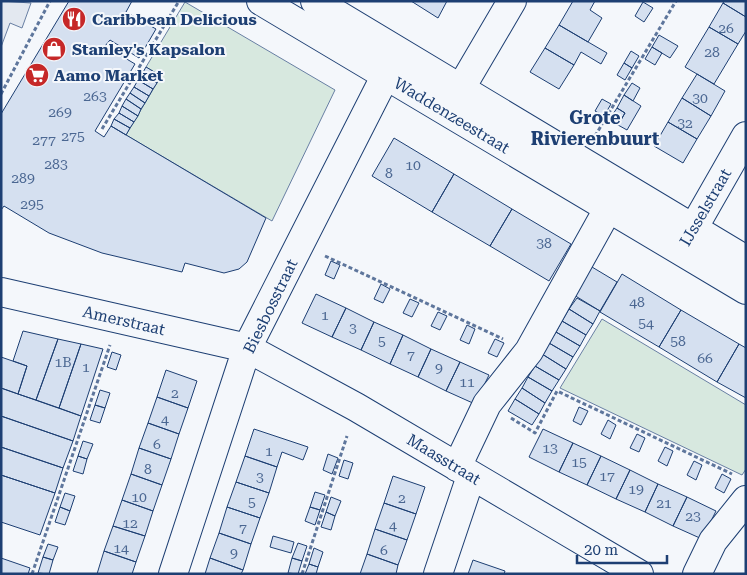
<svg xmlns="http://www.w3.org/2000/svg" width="747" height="575" viewBox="0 0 747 575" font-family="'Roboto Serif',serif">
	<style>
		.green { fill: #d7e8df; stroke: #687fa3 }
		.parking { fill: #e3e8f0; stroke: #687fa3 }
		.building { fill: #d5e0f0; stroke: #1d3f73 }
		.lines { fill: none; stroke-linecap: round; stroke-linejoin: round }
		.minor-casing { stroke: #1d3f73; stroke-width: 30 }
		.major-casing { stroke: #1d3f73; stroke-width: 30 }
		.path { stroke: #5e769c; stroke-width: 3; stroke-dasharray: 4 2.5; stroke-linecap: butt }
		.minor { stroke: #f4f7fb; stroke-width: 28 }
		.major { stroke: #f4f7fb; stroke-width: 28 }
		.labels { text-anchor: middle; stroke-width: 4; stroke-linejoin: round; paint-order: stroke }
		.number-label { font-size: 14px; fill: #4b6792 }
		.poi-label { font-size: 16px; font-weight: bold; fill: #1d3f73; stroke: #f4f7fb; text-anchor: start }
		.street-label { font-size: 16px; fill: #1d3f73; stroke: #f4f7fb }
		.neighbourhood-label { font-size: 18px; font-weight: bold; fill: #1d3f73; stroke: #f4f7fb }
	</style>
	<rect width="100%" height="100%" fill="#f4f7fb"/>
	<path class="green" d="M 185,2 L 335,90 L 272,221 L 126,135 L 161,76 L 146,67 Z
		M 602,319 L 746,405 L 746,469 L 742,475 L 560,388 Z"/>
	<path class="parking" d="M 1,1 L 31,3 L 22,28 L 10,23 L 1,47 Z"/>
	<path class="building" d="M 69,1 L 132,1 L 126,12 L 156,29 L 139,58 L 110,40 L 105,46 L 135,64 L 95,131 L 104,137 L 111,126 L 266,218 L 247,262 L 239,269 L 224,273 L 185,263 L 182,272 L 102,253 L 49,233 L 4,206 L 1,210 L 1,114 Z
		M 411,1 L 447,1 L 438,18 Z
		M 573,1 L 595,1 L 590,10 L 602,18 L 588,42 L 559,25 Z
		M 724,1 L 746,1 L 746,17 L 723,3 Z
		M 643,2 L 653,8 L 644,22 L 635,16 Z
		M 723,3 L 746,17 L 746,31 L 738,44 L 709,27 Z
		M 559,25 L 607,53 L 601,64 L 581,52 L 574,65 L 545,48 Z
		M 709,27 L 738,44 L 714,84 L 685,67 Z
		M 659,35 L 678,46 L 670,58 L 652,47 Z
		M 652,47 L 662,53 L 655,65 L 645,59 Z
		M 545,48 L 574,65 L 559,89 L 530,72 Z
		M 631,51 L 639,56 L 632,68 L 624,63 Z
		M 624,63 L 632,68 L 625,80 L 617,75 Z
		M 146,67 L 161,76 L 157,83 L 142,74 Z
		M 142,74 L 157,83 L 153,89 L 138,80 Z
		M 697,74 L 725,91 L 711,116 L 682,98 Z
		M 138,80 L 153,89 L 149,96 L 134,87 Z
		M 632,83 L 640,88 L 633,101 L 624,95 Z
		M 134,87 L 149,96 L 145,103 L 130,93 Z
		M 130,93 L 145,103 L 141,109 L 126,99 Z
		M 624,95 L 641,106 L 627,130 L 618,125 L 625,113 L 617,108 Z
		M 682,98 L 711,116 L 697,139 L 668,122 Z
		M 126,99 L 141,109 L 138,116 L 122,106 Z
		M 602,99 L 611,104 L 604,116 L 595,111 Z
		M 122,106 L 138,116 L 134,122 L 119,113 Z
		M 617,108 L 625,113 L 618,125 L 609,120 Z
		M 119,113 L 134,122 L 130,128 L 114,119 Z
		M 114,119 L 130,128 L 126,135 L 111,126 Z
		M 668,122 L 697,139 L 683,163 L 654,146 Z
		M 394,138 L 454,174 L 432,212 L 372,176 Z
		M 454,174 L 512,209 L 490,246 L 432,212 Z
		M 512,209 L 571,244 L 549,281 L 490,246 Z
		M 331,261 L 340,265 L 334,279 L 325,275 Z
		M 587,264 L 617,282 L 600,311 L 569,292 Z
		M 622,274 L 681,310 L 659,347 L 600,312 Z
		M 381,284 L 390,289 L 383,303 L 374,299 Z
		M 316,294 L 346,308 L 332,337 L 302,323 Z
		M 577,298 L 600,311 L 593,324 L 569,309 Z
		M 410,299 L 419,303 L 412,317 L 403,313 Z
		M 346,308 L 374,322 L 361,350 L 332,337 Z
		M 569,309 L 593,324 L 586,335 L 562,321 Z
		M 681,310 L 739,344 L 717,382 L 659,347 Z
		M 438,312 L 447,316 L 440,330 L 431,326 Z
		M 562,321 L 586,335 L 580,346 L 556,332 Z
		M 374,322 L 403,335 L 390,364 L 361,350 Z
		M 467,325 L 475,329 L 469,344 L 460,340 Z
		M 23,331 L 58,339 L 36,400 L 18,394 L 27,366 L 13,361 Z
		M 556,332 L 580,346 L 573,357 L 549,343 Z
		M 403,335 L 431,349 L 418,377 L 390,364 Z
		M 58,339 L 81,344 L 59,408 L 36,400 Z
		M 495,339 L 504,343 L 497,357 L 488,353 Z
		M 549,343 L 573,357 L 566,369 L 542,354 Z
		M 81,344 L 103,349 L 81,416 L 59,408 Z
		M 739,344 L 746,348 L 746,398 L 717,382 Z
		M 431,349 L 460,362 L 446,391 L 418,377 Z
		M 112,352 L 121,355 L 116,370 L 107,367 Z
		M 542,354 L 566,369 L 559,380 L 535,366 Z
		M 1,357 L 27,366 L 18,394 L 1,388 Z
		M 460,362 L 489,375 L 475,404 L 446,391 Z
		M 535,366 L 559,380 L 552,391 L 528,377 Z
		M 166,370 L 197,381 L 188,408 L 157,397 Z
		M 528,377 L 552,391 L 545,403 L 522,388 Z
		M 1,388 L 81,416 L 73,441 L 1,416 Z
		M 522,388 L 545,403 L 539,414 L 515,399 Z
		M 100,390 L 110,393 L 105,408 L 95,405 Z
		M 157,397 L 188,408 L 179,434 L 148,423 Z
		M 515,399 L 539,414 L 532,425 L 508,411 Z
		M 95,405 L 105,408 L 100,423 L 90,420 Z
		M 579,407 L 588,411 L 581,425 L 573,421 Z
		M 1,416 L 73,441 L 63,468 L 1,447 Z
		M 608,420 L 616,425 L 610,439 L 601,434 Z
		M 148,423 L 179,434 L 171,459 L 139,448 Z
		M 254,429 L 308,447 L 303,460 L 282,452 L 277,467 L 245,456 Z
		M 543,429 L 573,443 L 559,472 L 529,457 Z
		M 637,434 L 645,438 L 639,452 L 630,448 Z
		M 83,441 L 93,444 L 87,459 L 78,456 Z
		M 573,443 L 601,456 L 587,485 L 559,472 Z
		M 1,447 L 63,468 L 55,493 L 1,475 Z
		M 665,447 L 673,451 L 667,466 L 658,461 Z
		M 139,448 L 171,459 L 162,485 L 131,474 Z
		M 328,454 L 338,458 L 332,474 L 323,470 Z
		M 78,456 L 87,459 L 83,474 L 73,471 Z
		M 245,456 L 277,467 L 269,493 L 236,482 Z
		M 601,456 L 630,470 L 616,499 L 587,485 Z
		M 344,460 L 353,463 L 348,479 L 339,476 Z
		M 694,461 L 702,465 L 696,480 L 687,475 Z
		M 630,470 L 658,484 L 645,512 L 616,499 Z
		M 131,474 L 162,485 L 153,511 L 122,500 Z
		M 722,474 L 731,479 L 724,493 L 715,488 Z
		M 1,475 L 55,493 L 40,535 L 1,522 Z
		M 393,476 L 425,487 L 416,514 L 384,503 Z
		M 236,482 L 269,493 L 260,518 L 227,507 Z
		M 658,484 L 687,497 L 673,526 L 645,512 Z
		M 315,492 L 325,495 L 320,510 L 310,507 Z
		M 65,493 L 75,496 L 70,511 L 60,507 Z
		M 331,497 L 341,501 L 335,516 L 326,512 Z
		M 687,497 L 716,511 L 702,539 L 673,526 Z
		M 122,500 L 153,511 L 145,536 L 113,526 Z
		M 384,503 L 416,514 L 407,540 L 375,529 Z
		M 60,507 L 70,511 L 65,525 L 55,522 Z
		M 227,507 L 260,518 L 251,544 L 219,533 Z
		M 310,507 L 320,510 L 315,525 L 305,521 Z
		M 326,512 L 335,516 L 331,530 L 321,527 Z
		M 113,526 L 145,536 L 136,562 L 104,551 Z
		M 375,529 L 407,540 L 398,565 L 367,554 Z
		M 219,533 L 251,544 L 243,570 L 210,558 Z
		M 273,536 L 294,542 L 291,553 L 270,547 Z
		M 298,543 L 307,546 L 302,561 L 292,558 Z
		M 48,544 L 58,547 L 53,560 L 43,557 Z
		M 314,548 L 323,552 L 318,567 L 309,564 Z
		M 104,551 L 136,562 L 132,574 L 97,574 Z
		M 367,554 L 398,565 L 396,574 L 360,574 Z
		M 43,557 L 53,560 L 49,574 L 38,573 Z
		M 1,558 L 30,568 L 28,574 L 1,574 Z
		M 210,558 L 243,570 L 241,574 L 205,574 Z
		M 292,558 L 302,561 L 298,574 L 288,573 Z
		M 473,560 L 505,571 L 504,574 L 468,574 Z
		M 309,564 L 318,567 L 316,574 L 305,574 Z"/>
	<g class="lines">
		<g class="minor-casing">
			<path id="minor" d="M 448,110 L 512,1
				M 682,248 L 746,136
				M 1,292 L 247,348 L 356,407 L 639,574
				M 457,467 L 487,404 L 529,351 L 608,209
				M 173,574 L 247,348 L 396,55
				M 438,574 L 471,476
				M 697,574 L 713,541 L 746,500"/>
		</g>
		<g class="major-casing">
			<path id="major" d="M 261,1 L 746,290
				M 315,1 L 746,260"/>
		</g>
		<path class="path" d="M 1,94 L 50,1
			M 102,129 L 179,1
			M 595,136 L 676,1
			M 325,256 L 503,339
			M 511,418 L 535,433 L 557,391 L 732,474
			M 32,574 L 110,345
			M 302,574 L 347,436"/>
		<use href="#minor" class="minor"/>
		<use href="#major" class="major"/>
	</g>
	<defs>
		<g id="restaurant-disc" transform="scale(1.25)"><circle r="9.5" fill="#c62828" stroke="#f4f7fb"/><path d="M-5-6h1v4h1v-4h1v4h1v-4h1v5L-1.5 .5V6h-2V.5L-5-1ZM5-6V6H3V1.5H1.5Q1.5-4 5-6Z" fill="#fff"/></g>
		<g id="shop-disc" transform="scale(1.25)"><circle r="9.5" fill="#c62828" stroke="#f4f7fb"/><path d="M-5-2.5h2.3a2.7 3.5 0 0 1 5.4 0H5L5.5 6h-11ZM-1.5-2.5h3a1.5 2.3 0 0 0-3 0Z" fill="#fff"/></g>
		<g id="supermarket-disc" transform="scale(1.25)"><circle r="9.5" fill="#c62828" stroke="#f4f7fb"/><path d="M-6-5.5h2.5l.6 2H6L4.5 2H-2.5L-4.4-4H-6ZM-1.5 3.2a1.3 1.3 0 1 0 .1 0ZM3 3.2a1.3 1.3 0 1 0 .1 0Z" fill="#fff"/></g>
	</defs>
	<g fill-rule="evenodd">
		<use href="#restaurant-disc" x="74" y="19"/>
		<use href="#shop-disc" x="54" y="49"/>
		<use href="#supermarket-disc" x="37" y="75"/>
	</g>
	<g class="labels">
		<g class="number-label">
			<text x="726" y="33">26</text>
			<text x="712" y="57">28</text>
			<text x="95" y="101">263</text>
			<text x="700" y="103">30</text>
			<text x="60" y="117">269</text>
			<text x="685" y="128">32</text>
			<text x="73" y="141">275</text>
			<text x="44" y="145">277</text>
			<text x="56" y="169">283</text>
			<text x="413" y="170">10</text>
			<text x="389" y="178">8</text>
			<text x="23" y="183">289</text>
			<text x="32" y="209">295</text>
			<text x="544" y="248">38</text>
			<text x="637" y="307">48</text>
			<text x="325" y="320">1</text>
			<text x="646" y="328">54</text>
			<text x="353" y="333">3</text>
			<text x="382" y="346">5</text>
			<text x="678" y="346">58</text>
			<text x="411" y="360">7</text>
			<text x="705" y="363">66</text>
			<text x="63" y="367">1B</text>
			<text x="86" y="372">1</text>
			<text x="439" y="373">9</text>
			<text x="467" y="387">11</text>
			<text x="175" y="398">2</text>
			<text x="165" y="424">4</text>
			<text x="157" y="449">6</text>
			<text x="550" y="453">13</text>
			<text x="269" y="456">1</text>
			<text x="579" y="467">15</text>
			<text x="148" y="474">8</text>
			<text x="607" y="481">17</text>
			<text x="260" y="482">3</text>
			<text x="636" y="494">19</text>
			<text x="139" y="502">10</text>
			<text x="402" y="503">2</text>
			<text x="252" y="507">5</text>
			<text x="664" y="508">21</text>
			<text x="693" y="521">23</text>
			<text x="130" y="528">12</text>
			<text x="393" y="530">4</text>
			<text x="243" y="533">7</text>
			<text x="121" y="553">14</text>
			<text x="384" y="555">6</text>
			<text x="234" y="558">9</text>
		</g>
		<g class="poi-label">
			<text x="92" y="25">Caribbean Delicious</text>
			<text x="72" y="55">Stanley's Kapsalon</text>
			<text x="54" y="81">Aamo Market</text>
		</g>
		<g class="street-label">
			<text transform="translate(452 115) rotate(31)" y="6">Waddenzeestraat</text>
			<text transform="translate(705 207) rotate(-60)" y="6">IJsselstraat</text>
			<text transform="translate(270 306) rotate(-64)" y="6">Biesbosstraat</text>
			<text transform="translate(124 320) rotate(13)" y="6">Amerstraat</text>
			<text transform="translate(444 459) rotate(31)" y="6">Maasstraat</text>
		</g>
		<g class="neighbourhood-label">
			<text x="595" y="124">Grote<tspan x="595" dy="21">Rivierenbuurt</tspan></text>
		</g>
	</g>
	<rect width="747" height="575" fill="none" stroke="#1d3f73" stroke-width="5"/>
	<path d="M577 555v8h90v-8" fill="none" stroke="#1d3f73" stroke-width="2.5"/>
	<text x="584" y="555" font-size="15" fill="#1d3f73" stroke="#f4f7fb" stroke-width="4" paint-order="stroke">20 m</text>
</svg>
